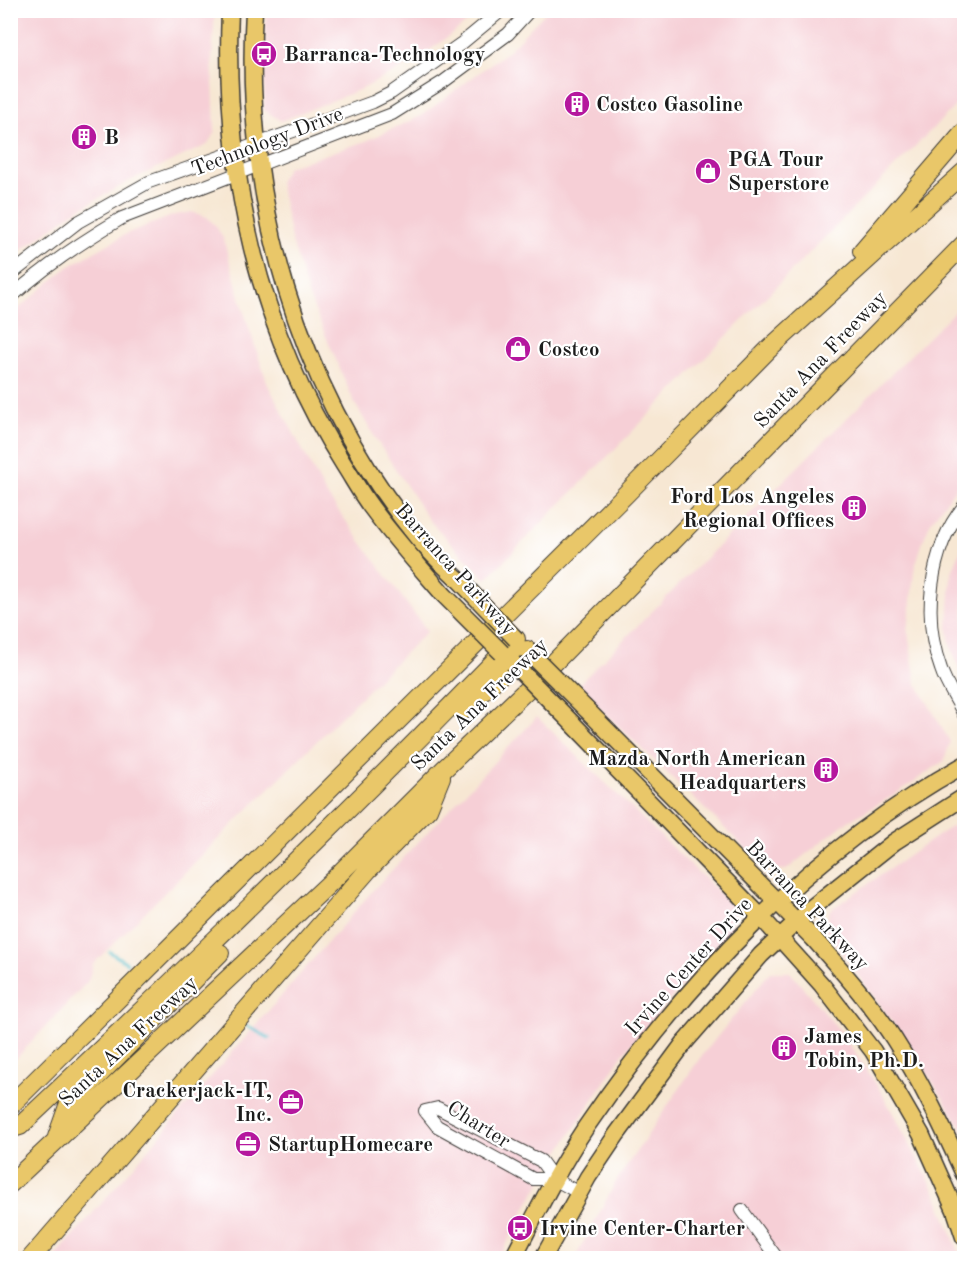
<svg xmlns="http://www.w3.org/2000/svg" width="975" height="1269" viewBox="0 0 975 1269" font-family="'Old Standard TT',serif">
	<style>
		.built { fill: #f6cfd6 }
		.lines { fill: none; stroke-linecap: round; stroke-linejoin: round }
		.stream { stroke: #52bfcc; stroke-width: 3 }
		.minor-casing { stroke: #3d3a37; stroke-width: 14 }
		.major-casing { stroke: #3d3a37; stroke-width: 19 }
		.highway-casing { stroke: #3d3a37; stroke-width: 20 }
		.minor { stroke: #fff; stroke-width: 12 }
		.major { stroke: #e9c769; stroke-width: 16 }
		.highway { stroke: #e9c769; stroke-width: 18 }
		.major-bridge-casing { stroke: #3d3a37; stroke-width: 19; stroke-linecap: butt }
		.major-bridge { stroke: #e9c769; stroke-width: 16 }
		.labels { text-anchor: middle; stroke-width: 4.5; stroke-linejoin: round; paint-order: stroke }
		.poi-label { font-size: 21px; font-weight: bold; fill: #1c1c1c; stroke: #fff; text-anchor: start }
		.street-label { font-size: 21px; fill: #1c1c1c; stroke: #fff }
	</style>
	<rect width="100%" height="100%" fill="#fff"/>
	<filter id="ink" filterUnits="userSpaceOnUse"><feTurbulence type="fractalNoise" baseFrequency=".0167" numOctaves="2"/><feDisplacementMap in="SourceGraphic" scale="12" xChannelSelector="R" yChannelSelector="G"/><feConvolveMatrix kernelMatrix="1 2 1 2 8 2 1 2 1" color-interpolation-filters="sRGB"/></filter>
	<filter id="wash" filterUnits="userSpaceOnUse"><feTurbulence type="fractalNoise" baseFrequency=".008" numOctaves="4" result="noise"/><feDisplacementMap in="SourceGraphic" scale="24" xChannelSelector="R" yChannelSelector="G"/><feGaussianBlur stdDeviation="1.35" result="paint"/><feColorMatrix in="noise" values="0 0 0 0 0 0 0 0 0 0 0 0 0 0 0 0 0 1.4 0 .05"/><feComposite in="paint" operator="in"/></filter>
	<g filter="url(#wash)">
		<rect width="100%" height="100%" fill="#f7e7d3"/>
		<path class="built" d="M 11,10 L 215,11 L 212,55 L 215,132 L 207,145 L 135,178 L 72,213 L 11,258 Z
			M 548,10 L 964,11 L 964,97 L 486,579 L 429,520 L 377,441 L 354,402 L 308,294 L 291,238 L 279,182 L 288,167 L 366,141 L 421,116 L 508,51 Z
			M 266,11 L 266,10 L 483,11 L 415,61 L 364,88 L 281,121 L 264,110 Z
			M 192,212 L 207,217 L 216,226 L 223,238 L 248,325 L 268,385 L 326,494 L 427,631 L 93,964 L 88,981 L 11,1064 L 11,315 L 68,267 L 128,233 L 175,215 Z
			M 964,302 L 964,477 L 930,523 L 923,541 L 914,570 L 908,632 L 916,682 L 950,742 L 944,761 L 894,795 L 845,823 L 786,870 L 767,869 L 577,686 Z
			M 964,541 L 964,683 L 950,644 L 948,629 L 951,575 Z
			M 537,717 L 735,908 L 731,930 L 622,1055 L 557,1155 L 528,1204 L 499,1258 L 54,1258 L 375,888 Z
			M 964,819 L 964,1132 L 914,1052 L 826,931 L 829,911 L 940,834 Z
			M 770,972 L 790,972 L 841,1032 L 882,1093 L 936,1193 L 961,1258 L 575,1258 L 617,1180 L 700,1058 Z"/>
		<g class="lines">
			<path class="stream" d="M 110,952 L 127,963
				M 247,1026 L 269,1038"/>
		</g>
	</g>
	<g filter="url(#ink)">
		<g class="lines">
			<g class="minor-casing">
				<path id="minor" d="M 10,275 L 78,222 L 149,182 L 316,123 L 373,102 L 391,93 L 462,43 L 502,10
					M 10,298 C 44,267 83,241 122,218 L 392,114 L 443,82 L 508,34 L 530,10
					M 964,506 C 929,549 922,618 941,669 C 946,685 957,700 964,715
					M 554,1179 L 533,1179 L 437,1126 L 425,1111 L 438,1108 L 541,1161 L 554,1179 L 579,1193
					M 742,1210 L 777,1258"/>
			</g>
			<g class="major-casing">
				<path id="major" d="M 230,10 C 223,172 257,328 344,465 C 353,479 361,494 371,507 C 393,537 418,565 443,594
					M 254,10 C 243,199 297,390 417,537 C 429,552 444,566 458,579
					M 585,708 L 813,938 C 841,970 871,1003 894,1039 C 921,1081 943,1128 964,1174
					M 573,724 L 761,917 L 822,985 L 873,1051 L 921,1134 L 955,1210 L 964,1237
					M 513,1258 C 536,1214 558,1169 586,1127 C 684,983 810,850 964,765
					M 543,1258 L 588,1177 L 617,1134 L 685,1042 L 761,955 L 810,909 L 894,842 L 964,797"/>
			</g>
			<g class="highway-casing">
				<path id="highway" d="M 862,251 L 964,132
					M 462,711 L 527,650
					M 10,1106 L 625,495 L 769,349 L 964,172
					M 10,1129 L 20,1126 C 189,967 355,806 516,639
					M 57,1137 L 68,1106 L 220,953
					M 10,1184 L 334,879 L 444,769 L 537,680 L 964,244
					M 31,1258 L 368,870 L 428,809 L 441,777"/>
			</g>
			<use href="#minor" class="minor"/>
			<use href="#major" class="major"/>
			<use href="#highway" class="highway"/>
			<g class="major-bridge-casing">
				<path id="major-bridge" d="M 458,579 L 516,639
					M 443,594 L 502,653
					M 527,650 L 585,708
					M 513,663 L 573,724"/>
			</g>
			<use href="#major-bridge" class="major-bridge"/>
		</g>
	</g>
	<defs>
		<g id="bus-disc" transform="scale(1.35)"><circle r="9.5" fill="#b5179e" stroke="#fff"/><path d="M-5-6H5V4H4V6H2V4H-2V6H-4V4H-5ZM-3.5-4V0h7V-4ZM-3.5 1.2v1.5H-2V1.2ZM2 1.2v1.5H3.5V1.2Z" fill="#fff"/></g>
		<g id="building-disc" transform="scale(1.35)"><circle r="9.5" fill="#b5179e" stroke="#fff"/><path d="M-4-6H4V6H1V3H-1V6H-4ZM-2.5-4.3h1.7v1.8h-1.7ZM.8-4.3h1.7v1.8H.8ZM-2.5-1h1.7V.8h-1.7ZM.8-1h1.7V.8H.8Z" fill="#fff"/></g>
		<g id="shop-disc" transform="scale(1.35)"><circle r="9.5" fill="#b5179e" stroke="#fff"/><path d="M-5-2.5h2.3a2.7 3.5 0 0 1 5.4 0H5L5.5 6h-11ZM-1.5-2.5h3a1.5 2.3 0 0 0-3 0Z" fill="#fff"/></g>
		<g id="office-disc" transform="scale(1.35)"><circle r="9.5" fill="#b5179e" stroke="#fff"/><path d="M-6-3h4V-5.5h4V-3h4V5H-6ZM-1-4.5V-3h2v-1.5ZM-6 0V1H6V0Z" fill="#fff"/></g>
	</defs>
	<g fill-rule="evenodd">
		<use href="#bus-disc" x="264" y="54"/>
		<use href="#building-disc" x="577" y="104"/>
		<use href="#building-disc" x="84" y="137"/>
		<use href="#shop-disc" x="708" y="171"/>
		<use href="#shop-disc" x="518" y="349"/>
		<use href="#building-disc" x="854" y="508"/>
		<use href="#building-disc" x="826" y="770"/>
		<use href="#building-disc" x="784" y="1048"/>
		<use href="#office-disc" x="291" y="1102"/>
		<use href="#office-disc" x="248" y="1144"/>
		<use href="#bus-disc" x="520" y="1228"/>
	</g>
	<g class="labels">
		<g class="poi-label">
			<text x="284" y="61">Barranca-Technology</text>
			<text x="596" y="111">Costco Gasoline</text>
			<text x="104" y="144">B</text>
			<text x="728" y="166">PGA Tour<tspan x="728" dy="24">Superstore</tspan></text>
			<text x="538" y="356">Costco</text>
			<text x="834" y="503" text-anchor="end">Ford Los Angeles<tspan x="834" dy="24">Regional Offices</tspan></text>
			<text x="806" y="765" text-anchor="end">Mazda North American<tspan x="806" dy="24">Headquarters</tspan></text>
			<text x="804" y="1043">James<tspan x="804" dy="24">Tobin, Ph.D.</tspan></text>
			<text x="272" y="1097" text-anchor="end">Crackerjack-IT,<tspan x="272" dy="24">Inc.</tspan></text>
			<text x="268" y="1151">StartupHomecare</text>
			<text x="540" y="1235">Irvine Center-Charter</text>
		</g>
		<g class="street-label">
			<text transform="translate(267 141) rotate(-21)" y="7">Technology Drive</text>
			<text transform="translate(820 359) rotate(-46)" y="7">Santa Ana Freeway</text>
			<text transform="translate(456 569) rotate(48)" y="7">Barranca Parkway</text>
			<text transform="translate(479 704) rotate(-44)" y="7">Santa Ana Freeway</text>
			<text transform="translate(808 905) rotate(47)" y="7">Barranca Parkway</text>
			<text transform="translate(688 966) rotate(-48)" y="7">Irvine Center Drive</text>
			<text transform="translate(128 1041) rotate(-43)" y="7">Santa Ana Freeway</text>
			<text transform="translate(479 1124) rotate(32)" y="7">Charter</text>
		</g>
	</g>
	<rect width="975" height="1269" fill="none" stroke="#fff" stroke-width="36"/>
</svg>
